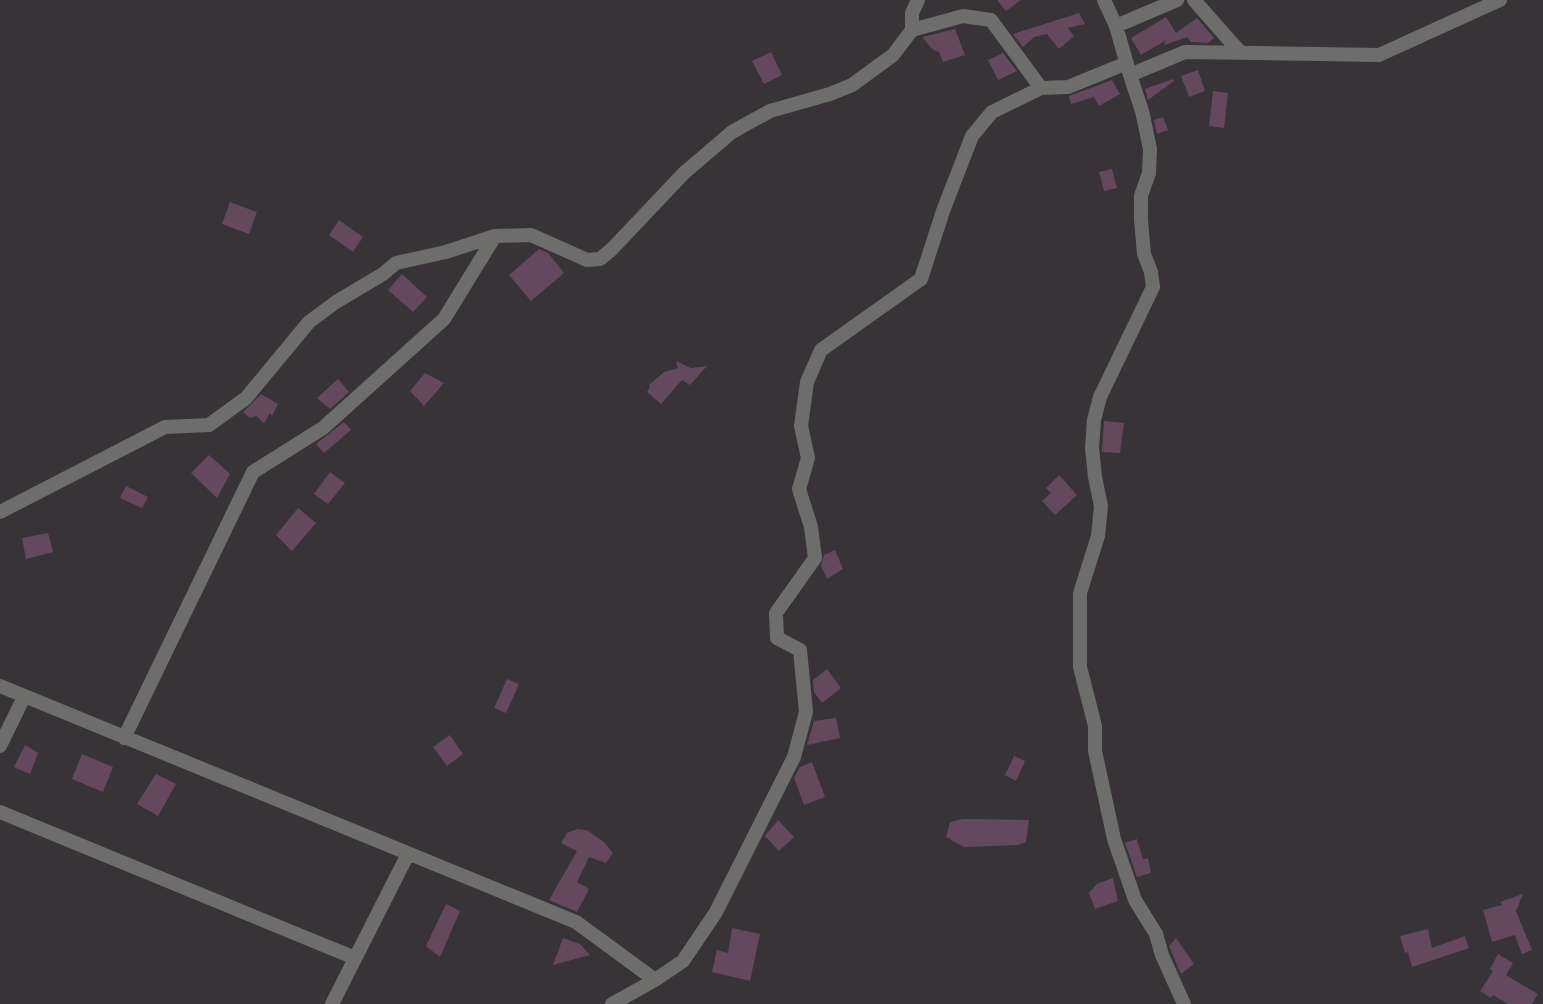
<svg xmlns="http://www.w3.org/2000/svg" width="1543" height="1004" viewBox="0 0 1543 1004" font-family="'Source Serif 4',serif">
	<style>
		.building { fill: #64495e }
		.lines { fill: none; stroke-linecap: round; stroke-linejoin: round }
		.street { stroke: #6d6e6b; stroke-width: 14 }
	</style>
	<rect width="100%" height="100%" fill="#373336"/>
	<path class="building" d="M 997,0 L 1021,0 L 1006,11 Z
		M 1079,13 L 1085,24 L 1068,28 L 1074,36 L 1059,49 L 1047,34 L 1034,37 L 1023,47 L 1013,34 Z
		M 1166,17 L 1176,33 L 1197,18 L 1214,38 L 1208,43 L 1191,42 L 1187,37 L 1165,45 L 1164,43 L 1168,39 L 1141,55 L 1131,38 Z
		M 955,29 L 965,55 L 943,62 L 939,52 L 933,50 L 922,37 Z
		M 771,52 L 782,75 L 764,84 L 752,61 Z
		M 1003,53 L 1017,71 L 998,80 L 988,60 Z
		M 1198,70 L 1205,91 L 1189,97 L 1181,76 Z
		M 1173,79 L 1174,81 L 1148,100 L 1145,89 Z
		M 1112,80 L 1120,94 L 1099,106 L 1094,97 L 1071,104 L 1069,96 Z
		M 1213,91 L 1228,93 L 1224,128 L 1209,126 Z
		M 1163,117 L 1168,130 L 1157,134 L 1154,120 Z
		M 1112,169 L 1117,188 L 1104,191 L 1099,172 Z
		M 230,202 L 257,212 L 249,234 L 222,224 Z
		M 339,220 L 363,237 L 353,252 L 329,235 Z
		M 539,249 L 548,253 L 564,273 L 531,301 L 509,275 Z
		M 402,274 L 427,297 L 413,312 L 388,290 Z
		M 676,361 L 691,368 L 707,366 L 690,385 L 682,380 L 661,404 L 647,392 L 650,387 L 649,385 L 664,372 L 678,368 Z
		M 425,373 L 444,383 L 424,406 L 410,391 Z
		M 338,379 L 349,392 L 330,409 L 317,398 Z
		M 261,394 L 278,404 L 272,416 L 270,413 L 264,423 L 256,416 L 250,418 L 243,412 Z
		M 1104,421 L 1124,423 L 1120,453 L 1102,452 Z
		M 344,422 L 351,430 L 324,453 L 316,444 Z
		M 209,455 L 230,474 L 217,498 L 191,473 Z
		M 330,472 L 345,483 L 328,504 L 314,494 Z
		M 1059,475 L 1077,495 L 1055,515 L 1042,501 L 1051,493 L 1046,488 Z
		M 126,486 L 148,497 L 142,508 L 120,498 Z
		M 298,508 L 316,523 L 292,551 L 276,535 Z
		M 48,533 L 53,552 L 26,559 L 22,538 Z
		M 835,550 L 843,569 L 827,579 L 821,566 L 824,555 Z
		M 827,669 L 841,688 L 822,703 L 814,692 L 813,680 Z
		M 507,679 L 519,684 L 506,713 L 494,708 Z
		M 836,718 L 840,738 L 807,745 L 814,721 Z
		M 450,735 L 463,754 L 447,766 L 433,747 Z
		M 25,745 L 38,753 L 30,774 L 14,767 Z
		M 82,754 L 113,767 L 103,792 L 72,779 Z
		M 1014,756 L 1025,761 L 1016,781 L 1005,775 Z
		M 812,762 L 825,797 L 804,805 L 794,778 L 800,767 Z
		M 156,774 L 176,784 L 158,816 L 137,804 Z
		M 963,819 L 1029,820 L 1026,842 L 1018,845 L 964,847 L 946,837 L 950,822 Z
		M 778,820 L 794,837 L 779,851 L 765,836 Z
		M 577,829 L 587,830 L 604,842 L 613,853 L 606,863 L 589,857 L 577,882 L 589,889 L 577,912 L 549,900 L 577,851 L 561,843 L 567,833 Z
		M 1137,839 L 1143,860 L 1148,858 L 1151,873 L 1137,877 L 1125,843 Z
		M 1113,878 L 1118,901 L 1095,909 L 1089,893 L 1097,884 Z
		M 1523,894 L 1516,911 L 1532,950 L 1522,954 L 1515,935 L 1492,942 L 1483,910 L 1502,905 L 1500,902 Z
		M 446,904 L 460,911 L 440,957 L 426,946 Z
		M 732,928 L 760,934 L 750,981 L 712,972 L 717,950 L 728,953 Z
		M 1428,929 L 1432,948 L 1465,936 L 1469,948 L 1412,967 L 1408,952 L 1405,953 L 1400,936 Z
		M 563,938 L 580,944 L 590,955 L 553,965 Z
		M 1176,938 L 1194,964 L 1181,974 L 1169,946 Z
		M 1498,954 L 1513,963 L 1506,975 L 1538,994 L 1532,1004 L 1508,1004 L 1493,995 L 1491,998 L 1480,991 L 1493,971 L 1490,969 Z"/>
	<g class="lines">
		<path class="street" d="M 1104,0 L 1116,26 L 1130,75 L 1185,52 L 1379,55 L 1500,0
			M 1194,0 L 1239,51
			M 1116,26 L 1177,0
			M 912,30 L 963,16 L 991,20 L 1041,88
			M 1130,75 L 1142,111 L 1150,149 L 1149,173 L 1141,196 L 1141,220 L 1144,254 L 1151,272 L 1153,287 L 1100,397 L 1094,420 L 1092,448 L 1095,477 L 1101,506 L 1098,536 L 1080,593 L 1080,667 L 1095,726 L 1095,751 L 1114,839 L 1135,900 L 1156,934 L 1162,955 L 1184,1004
			M 0,512 L 165,427 L 209,425 L 246,398 L 309,322 L 336,302 L 383,274 L 396,263 L 446,252 L 495,236 L 531,235 L 587,260 L 600,259 L 612,249 L 684,173 L 732,132 L 770,111 L 830,94 L 852,85 L 893,55 L 912,30 L 912,13 L 918,0
			M 0,686 L 576,922 L 655,980
			M 124,738 L 253,472 L 323,428 L 444,319 L 495,236
			M 0,746 L 24,697
			M 0,812 L 355,958
			M 332,1004 L 408,854
			M 612,1004 L 655,980 L 683,961 L 716,912 L 794,757 L 806,712 L 800,650 L 777,638 L 776,613 L 815,558 L 811,527 L 799,489 L 808,458 L 801,426 L 807,382 L 821,350 L 921,279 L 943,211 L 972,136 L 992,112 L 1041,88 L 1068,87 L 1127,63"/>
	</g>
</svg>
